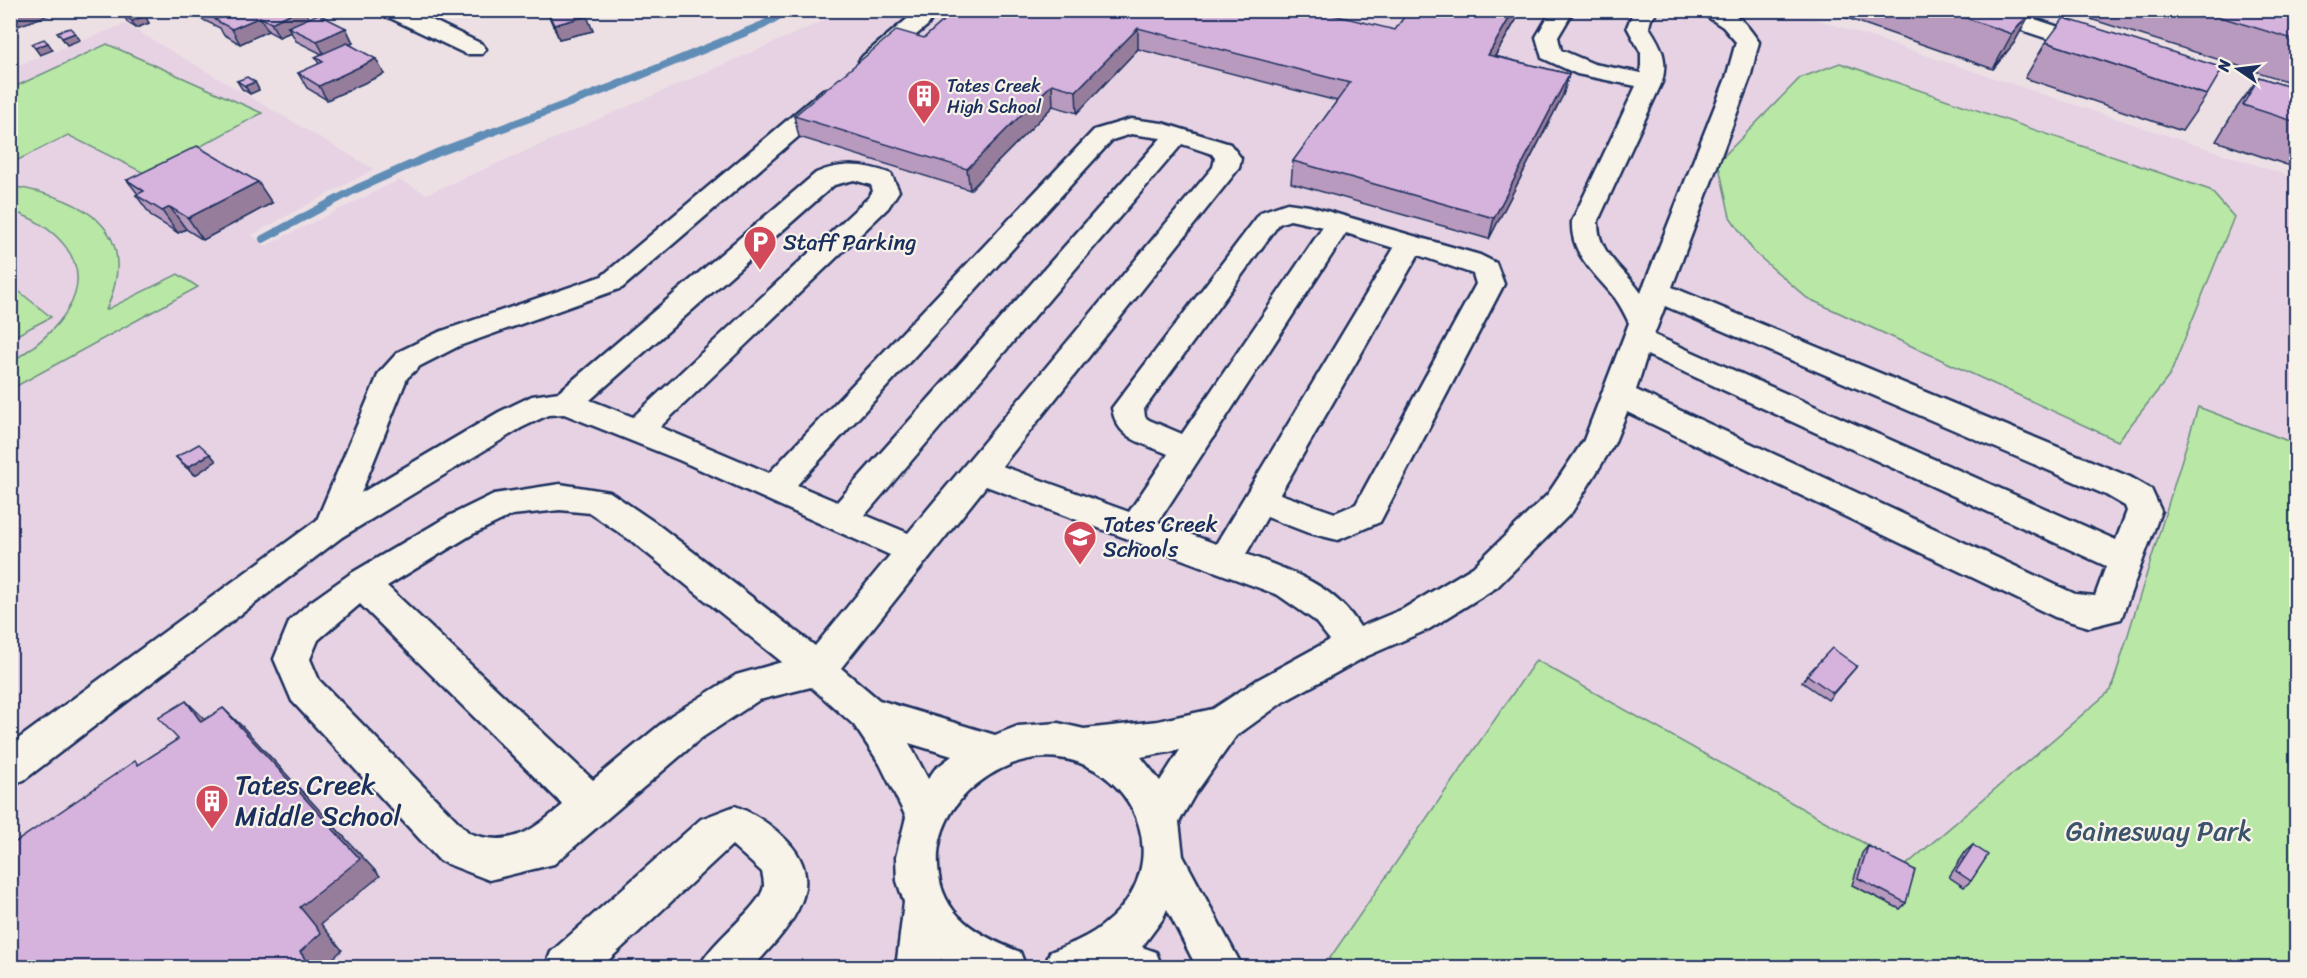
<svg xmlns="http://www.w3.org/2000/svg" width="2307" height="978" viewBox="0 0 2307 978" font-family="Sriracha,sans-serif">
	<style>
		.built { fill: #e6d2e3 }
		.green { fill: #b9e7a5; stroke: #6a8b82; stroke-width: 1.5 }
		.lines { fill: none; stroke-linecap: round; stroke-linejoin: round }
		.stream { stroke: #618db6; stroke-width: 8 }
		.minor-casing { stroke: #1b2f5e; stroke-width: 5 }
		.minor { fill: #f7f3e8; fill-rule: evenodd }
		.wall { fill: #b89abe; stroke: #1b2f5e; stroke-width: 1.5 }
		.shaded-wall { fill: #967d9b; stroke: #1b2f5e; stroke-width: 1.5 }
		.building { fill: #d6b3dd; stroke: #1b2f5e; stroke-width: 1.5 }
		.labels { text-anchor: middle; stroke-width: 4.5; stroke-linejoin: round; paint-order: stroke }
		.far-poi-label { font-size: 18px; fill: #1b2f5e; stroke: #f7f3e8; text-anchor: start }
		.poi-label { font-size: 22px; fill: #1b2f5e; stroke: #f7f3e8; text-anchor: start }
		.near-poi-label { font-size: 27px; fill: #1b2f5e; stroke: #f7f3e8; text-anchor: start }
		.near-park-label { font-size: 27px; fill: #3b546c; stroke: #f7f3e8 }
	</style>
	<rect width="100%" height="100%" fill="#ede0e5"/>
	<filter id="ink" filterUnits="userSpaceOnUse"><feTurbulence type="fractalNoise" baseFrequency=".0167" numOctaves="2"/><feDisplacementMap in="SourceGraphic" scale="12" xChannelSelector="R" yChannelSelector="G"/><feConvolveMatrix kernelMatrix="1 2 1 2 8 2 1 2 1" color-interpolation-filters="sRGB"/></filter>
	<g filter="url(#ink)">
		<path class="built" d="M 848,10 L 1792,11 L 2296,178 L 2296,444 L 2198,407 L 2111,690 L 1905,866 L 1536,660 L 1323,967 L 11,968 L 11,68 L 125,24 L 374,169 L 252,235 L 265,246 L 399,180 L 427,194 Z"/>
		<path class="green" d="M 107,44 L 262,113 L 148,175 L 68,135 L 16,161 L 11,158 L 10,89 Z
			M 1840,63 L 2210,190 L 2234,217 L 2170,375 L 2118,441 L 1807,298 L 1754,252 L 1730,217 L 1718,162 L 1800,78 Z
			M 11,186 C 82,198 143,228 106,310 L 178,274 L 198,287 L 11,389 L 11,362 C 32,349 55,331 68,309 C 96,262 53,223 11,211 Z
			M 11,285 L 51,317 L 11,338 L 10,338 Z
			M 2198,407 L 2296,444 L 2296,967 L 1323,968 L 1536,660 L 1905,866 L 2111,690 Z"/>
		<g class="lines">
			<path class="stream" d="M 263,239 L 356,189 L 439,152 L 612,87 L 763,25 L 788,10"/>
			<g class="minor-casing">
				<path id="minor" d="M 381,10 L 411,10 L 482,44 L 486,49 L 482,54 L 466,54 L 384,15 Z
					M 1552,10 L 1574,10 L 1558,37 L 1561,50 L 1594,64 L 1641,73 L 1641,53 L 1627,27 L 1634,10 L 1660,10 L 1651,19 L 1649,27 C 1662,47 1668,59 1662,82 L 1598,221 C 1597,254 1624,268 1641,293 L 1726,78 L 1736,42 L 1723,27 L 1697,10 C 1733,10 1738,12 1759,42 L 1750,78 L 1672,287 L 2130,477 L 2151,489 L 2161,511 L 2121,619 L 2089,627 L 2055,617 L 1627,412 L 1614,444 L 1572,512 L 1497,587 L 1429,629 L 1365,657 L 1283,702 L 1236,736 L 1195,794 L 1179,822 L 1183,856 L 1243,968 L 1197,968 L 1167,909 L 1162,920 L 1142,947 L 1156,952 L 1162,968 L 1044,968 L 1050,952 C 1066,946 1081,940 1095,931 C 1212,851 1091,695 977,784 C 951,804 936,834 938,866 C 940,916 979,936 1020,952 L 1026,968 L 952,968 L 941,959 L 940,968 L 896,968 L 904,902 L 897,881 L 896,857 L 906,817 L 880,764 L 854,725 L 811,687 L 759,700 L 700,739 L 554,864 L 489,880 L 440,861 L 292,701 L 274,659 L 290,620 L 309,603 L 350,574 L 447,517 L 494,494 L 560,484 L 610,492 L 657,524 L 815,646 L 890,555 L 679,460 L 564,414 L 548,415 L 521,428 L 342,537 L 24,780 L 10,785 L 10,745 L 317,520 L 379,373 L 398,352 L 439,332 L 602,276 L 823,90 L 832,88 L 841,90 L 844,95 L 841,100 L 622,288 L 459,346 L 420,366 L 407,378 L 361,493 L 499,412 L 532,396 L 559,392 L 816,173 C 842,162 865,164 891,174 L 899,191 L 888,208 L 660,427 L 769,473 L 1094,130 L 1131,119 L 1162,123 L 1230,144 L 1241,158 L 1239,168 L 1002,466 L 1129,512 L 1168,454 C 1142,442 1117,440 1112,408 L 1261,212 L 1287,203 L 1309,206 L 1480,255 L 1496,263 L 1504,284 L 1380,522 L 1338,540 L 1306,532 L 1267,517 L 1246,554 C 1290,571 1334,584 1360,627 L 1403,609 L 1473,567 L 1548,494 L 1584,440 L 1629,323 C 1625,315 1621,306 1615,298 C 1596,274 1570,255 1572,221 L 1636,86 L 1577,74 L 1542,58 L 1536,37 ZM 1131,134 L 1161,138 L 837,502 L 797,485 L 1112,140 ZM 1182,144 L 1212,154 L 1215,158 L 1213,167 L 908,533 L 865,515 ZM 854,180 L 871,185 L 873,191 L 869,197 L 633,417 L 590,400 L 834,185 ZM 1290,220 L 1323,227 L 1182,434 L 1149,420 L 1145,417 L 1144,409 L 1279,224 ZM 1346,233 L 1394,248 L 1216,544 L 1158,522 ZM 1418,255 L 1473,274 L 1476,284 L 1356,504 L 1335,513 L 1280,494 ZM 1665,306 L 2106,495 L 2125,506 L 2127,511 L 2116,540 L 1654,335 ZM 1647,355 L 2106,566 L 2095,596 L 2075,594 L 1636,390 ZM 986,486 L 1278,595 L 1314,620 L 1330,640 L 1257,680 L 1213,709 L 1158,721 L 1084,729 L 1058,723 L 1018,726 L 995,735 L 879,700 L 841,668 ZM 560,510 L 590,513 L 633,542 L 782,662 L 736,675 L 672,715 L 593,780 L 387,586 L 471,535 L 512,515 ZM 360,604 L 563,805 C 532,830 512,849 469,833 L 319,680 L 310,659 L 318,640 ZM 909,743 L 952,756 L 935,769 L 928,779 ZM 1180,750 L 1160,781 L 1141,757 Z
					M 1973,10 L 2008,10 L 2104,42 L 2107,47 L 2104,52 L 2088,52 L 1976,15 Z
					M 920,13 L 928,15 L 931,20 L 928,25 L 879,66 L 863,66 L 859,61 L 863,56 L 912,15 Z
					M 735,806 C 753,813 767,822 782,836 C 834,883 788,929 752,968 L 699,968 C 711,940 760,909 764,886 C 764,882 763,876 762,872 L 732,845 L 600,968 L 545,968 L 551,952 L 701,819 Z"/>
			</g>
			<use href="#minor" class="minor"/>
		</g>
		<path class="wall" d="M 186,10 L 305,10 L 309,18 L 346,28 L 353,43 L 350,44 L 384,74 L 327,100 L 307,88 L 298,73 L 319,64 L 315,57 L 322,54 L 296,41 L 291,32 L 279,37 L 268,31 L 240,44 L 223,34 L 220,28 L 187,12 Z
			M 546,10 L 584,10 L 593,31 L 559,39 Z
			M 956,10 L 1395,30 L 1409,10 L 1522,10 L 1495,56 L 1569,74 L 1563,95 L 1489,239 L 1291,183 L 1293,161 L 1337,101 L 1138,49 L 1077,113 L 1053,106 L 970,190 L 799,137 L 794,116 L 924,38 Z
			M 1824,10 L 2032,10 L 2014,43 L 1993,69 Z
			M 2062,10 L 2296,11 L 2296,84 Z
			M 124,16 L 145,16 L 149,23 L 136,28 L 128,23 Z
			M 2046,42 L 2207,95 L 2182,131 L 2025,78 Z
			M 2259,77 L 2296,89 L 2296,168 L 2216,141 L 2233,113 Z
			M 237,81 L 255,82 L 259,90 L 250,94 L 242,89 Z
			M 127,180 L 272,203 L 203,240 L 186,229 L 178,233 L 152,217 L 136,195 L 138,194 Z
			M 210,454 L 216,461 L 195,475 L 183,465 L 176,457 Z
			M 1857,666 L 1828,700 L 1802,682 L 1807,675 Z
			M 1973,845 L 1971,881 L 1964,887 L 1949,877 L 1966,851 Z
			M 1868,846 L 1906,903 L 1900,909 L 1852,885 L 1862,853 Z"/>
		<path class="shaded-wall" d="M 13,10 L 62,10 L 10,29 L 10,11 Z
			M 221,10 L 261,10 L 215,20 L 212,14 Z
			M 298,10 L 305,10 L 311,22 L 288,27 L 291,32 L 279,37 L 271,23 Z
			M 1514,10 L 1522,10 L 1483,76 L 1488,55 Z
			M 2032,10 L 2014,43 L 1993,69 L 2012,34 Z
			M 145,16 L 149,23 L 136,28 L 132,21 Z
			M 587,16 L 593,31 L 559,39 L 554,25 Z
			M 260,17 L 268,31 L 240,44 L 232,29 Z
			M 346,28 L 353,43 L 325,56 L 317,41 Z
			M 1138,28 L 1138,49 L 1077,113 L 1076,91 Z
			M 75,33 L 80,40 L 67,45 L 62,38 Z
			M 48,43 L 53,50 L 40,55 L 35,48 Z
			M 376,59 L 384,74 L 327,100 L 319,86 Z
			M 1569,74 L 1563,95 L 1489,239 L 1494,218 Z
			M 255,82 L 259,90 L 250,94 L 245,86 Z
			M 1052,84 L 1053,106 L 970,190 L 967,169 Z
			M 258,182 L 272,203 L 203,240 L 188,218 Z
			M 170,207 L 186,229 L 178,233 L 162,211 Z
			M 210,454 L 216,461 L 195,475 L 188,467 Z
			M 186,701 L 207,721 L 201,722 Z
			M 223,708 L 243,727 L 380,876 L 321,924 L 342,950 L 323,968 L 312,968 L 300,952 L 300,907 Z"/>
		<path class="building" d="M 204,10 L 221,10 L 212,14 Z
			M 236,10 L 298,10 L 271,23 L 260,17 L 232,29 L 215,20 Z
			M 547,10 L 584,10 L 587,16 L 554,25 Z
			M 956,10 L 1313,10 L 1395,30 L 1409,10 L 1514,10 L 1488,55 L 1569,74 L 1494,218 L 1293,161 L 1350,83 L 1138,28 L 1076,91 L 1052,84 L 967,169 L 794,116 L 897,30 L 924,38 Z
			M 1943,10 L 2032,10 L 2012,34 Z
			M 2197,10 L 2296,11 L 2296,40 Z
			M 136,11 L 145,16 L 132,21 L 124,16 Z
			M 318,14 L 346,28 L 317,41 L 288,27 Z
			M 2064,18 L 2223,68 L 2207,95 L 2046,42 Z
			M 70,28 L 75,33 L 62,38 L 57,32 Z
			M 44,39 L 48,43 L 35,48 L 31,44 Z
			M 347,43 L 376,59 L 319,86 L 298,73 L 323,62 L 315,57 Z
			M 247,77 L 255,82 L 245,86 L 237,81 Z
			M 2259,77 L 2296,89 L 2296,122 L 2243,105 Z
			M 197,146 L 258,182 L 188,218 L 170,207 L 162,211 L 136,195 L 144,191 L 127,180 Z
			M 199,444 L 210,454 L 188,467 L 176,457 Z
			M 1832,648 L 1857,666 L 1833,693 L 1807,675 Z
			M 186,701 L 201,722 L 223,708 L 360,859 L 300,907 L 321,933 L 300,952 L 312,968 L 10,968 L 10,846 L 135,761 L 138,765 L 178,739 L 158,718 Z
			M 1973,845 L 1988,855 L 1971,881 L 1956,871 Z
			M 1868,846 L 1915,870 L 1906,903 L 1858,878 Z"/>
	</g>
	<defs>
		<g id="building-pin" transform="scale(1.725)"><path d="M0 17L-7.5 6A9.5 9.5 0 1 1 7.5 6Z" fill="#d1495b" stroke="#f7f3e8"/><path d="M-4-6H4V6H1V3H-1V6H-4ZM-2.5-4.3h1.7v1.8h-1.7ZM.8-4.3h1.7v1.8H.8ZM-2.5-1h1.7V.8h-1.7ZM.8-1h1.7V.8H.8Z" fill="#fff"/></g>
		<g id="parking-pin" transform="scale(1.725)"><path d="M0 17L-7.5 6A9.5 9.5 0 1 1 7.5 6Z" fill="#d1495b" stroke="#f7f3e8"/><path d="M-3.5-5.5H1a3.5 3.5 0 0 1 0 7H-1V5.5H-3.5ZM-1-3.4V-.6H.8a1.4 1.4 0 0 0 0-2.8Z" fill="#fff"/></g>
		<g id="school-pin" transform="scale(1.725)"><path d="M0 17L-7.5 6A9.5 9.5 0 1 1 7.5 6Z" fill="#d1495b" stroke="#f7f3e8"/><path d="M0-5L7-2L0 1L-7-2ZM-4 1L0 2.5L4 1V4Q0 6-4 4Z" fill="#fff"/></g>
	</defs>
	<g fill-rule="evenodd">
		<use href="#building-pin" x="924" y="96"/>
		<use href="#parking-pin" x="760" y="242"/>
		<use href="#school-pin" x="1080" y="537"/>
		<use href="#building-pin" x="212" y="801"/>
	</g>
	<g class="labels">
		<g class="far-poi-label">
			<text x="947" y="92">Tates Creek<tspan x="947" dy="21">High School</tspan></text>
		</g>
		<g class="poi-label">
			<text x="783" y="250">Staff Parking</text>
			<text x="1103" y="532">Tates Creek<tspan x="1103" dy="25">Schools</tspan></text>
		</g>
		<g class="near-poi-label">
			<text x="235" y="794">Tates Creek<tspan x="235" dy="31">Middle School</tspan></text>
		</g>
		<g class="near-park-label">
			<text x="2159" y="840">Gainesway Park</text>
		</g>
	</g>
	<rect width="2307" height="978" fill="none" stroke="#f7f3e8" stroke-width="36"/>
	<rect x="18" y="18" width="2271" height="942" fill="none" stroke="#1b2f5e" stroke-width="2" filter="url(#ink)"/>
	<g transform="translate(2238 69) rotate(284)" stroke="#f7f3e8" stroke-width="4.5" paint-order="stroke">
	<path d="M0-4.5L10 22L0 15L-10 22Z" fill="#1b2f5e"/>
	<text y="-9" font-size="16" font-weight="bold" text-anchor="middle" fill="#1b2f5e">N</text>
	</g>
</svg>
